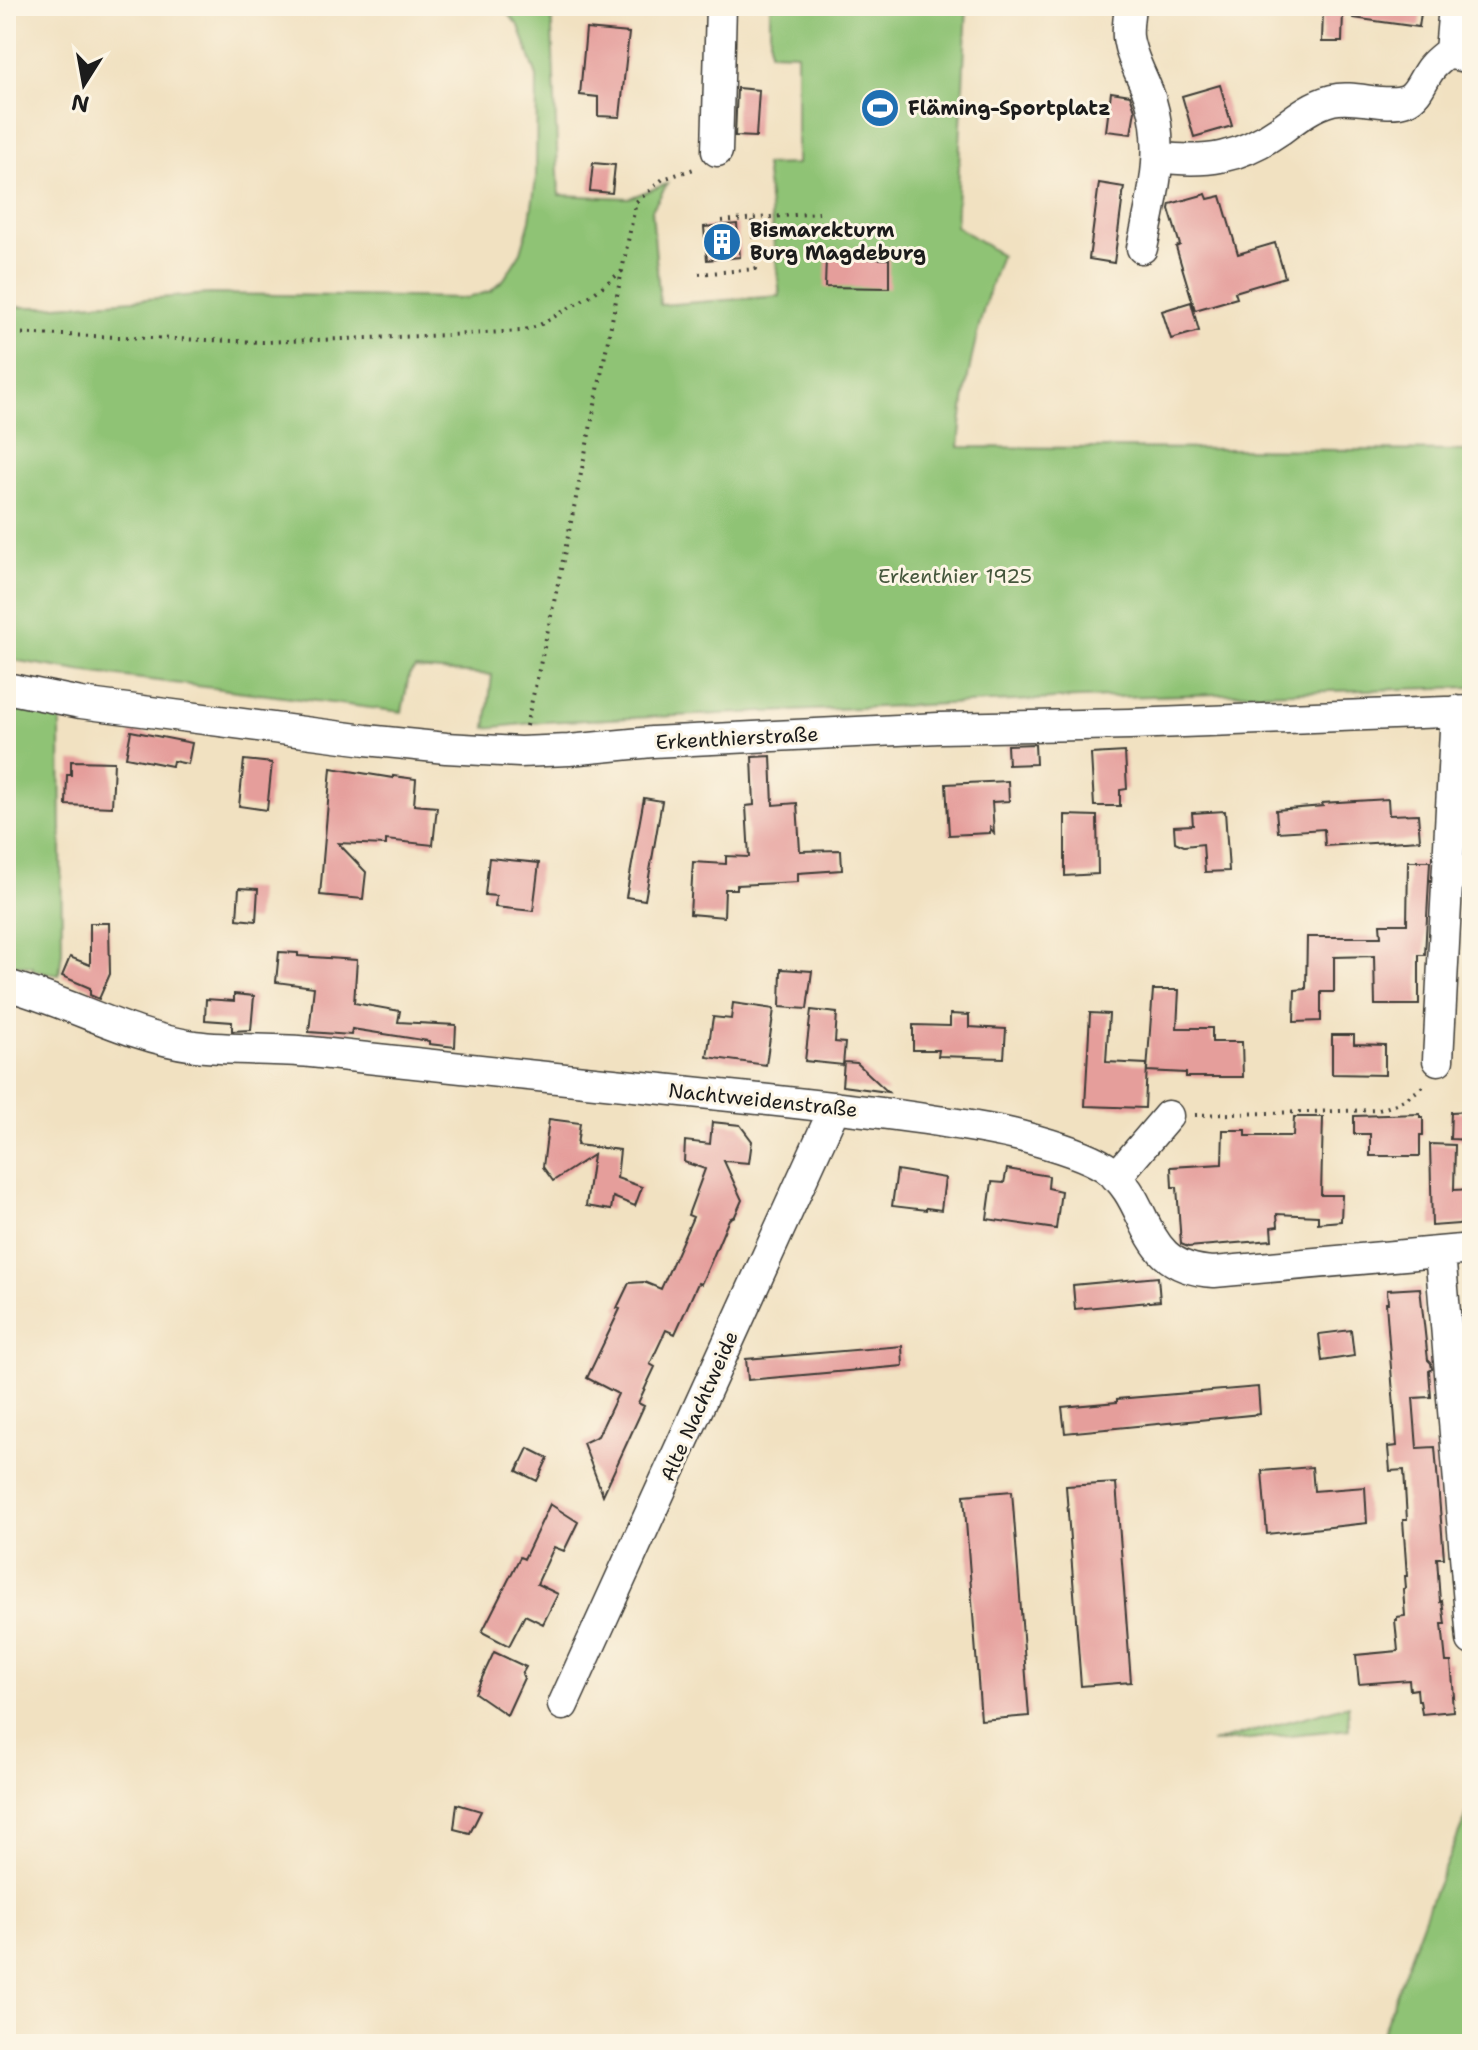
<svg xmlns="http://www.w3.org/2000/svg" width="1478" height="2050" viewBox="0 0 1478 2050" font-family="'Shantell Sans',sans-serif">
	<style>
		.green { fill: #8fc374; stroke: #567048; stroke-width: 2 }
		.building { fill: #e59e9b }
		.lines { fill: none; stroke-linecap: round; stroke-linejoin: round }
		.minor-casing { stroke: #3c3a35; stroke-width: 33 }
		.path { stroke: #3c3a35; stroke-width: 4; stroke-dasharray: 2 6; stroke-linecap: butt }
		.minor { stroke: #fff; stroke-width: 30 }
		.labels { text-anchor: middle; stroke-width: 6; stroke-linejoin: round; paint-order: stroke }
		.poi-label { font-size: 20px; font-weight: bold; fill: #1c1c1c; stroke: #fcf5e5; text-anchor: start }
		.park-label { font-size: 20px; fill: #44563b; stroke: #fcf5e5 }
		.street-label { font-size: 20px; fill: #1c1c1c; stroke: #fcf5e5 }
	</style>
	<rect width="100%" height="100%" fill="#fcf5e5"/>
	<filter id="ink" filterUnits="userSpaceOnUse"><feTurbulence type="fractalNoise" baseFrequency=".0125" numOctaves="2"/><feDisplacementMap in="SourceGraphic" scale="16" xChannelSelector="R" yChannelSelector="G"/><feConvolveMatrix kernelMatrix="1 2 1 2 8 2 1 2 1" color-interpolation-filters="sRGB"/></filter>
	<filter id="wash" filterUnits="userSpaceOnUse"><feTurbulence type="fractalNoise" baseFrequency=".006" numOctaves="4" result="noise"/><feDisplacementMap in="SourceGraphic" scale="32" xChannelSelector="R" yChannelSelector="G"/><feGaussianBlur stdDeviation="1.8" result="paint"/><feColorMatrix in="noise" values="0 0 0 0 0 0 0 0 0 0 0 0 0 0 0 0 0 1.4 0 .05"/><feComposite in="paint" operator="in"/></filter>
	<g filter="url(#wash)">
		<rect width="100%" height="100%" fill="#f1e1c1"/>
		<path class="green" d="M 500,6 L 551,6 L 559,195 L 629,198 L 667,184 L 652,210 L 660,305 L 780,296 L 765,165 L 797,164 L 797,53 L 770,52 L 770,6 L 967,6 L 956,226 L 1001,255 C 979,316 964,382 959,447 L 1472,451 L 1472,687 L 1079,698 L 543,722 L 486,728 L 492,675 L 415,669 L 409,675 L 402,712 L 79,671 L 6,659 L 6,307 L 44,307 L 210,294 L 467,298 L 491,291 L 504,279 L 521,252 L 530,220 L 536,179 L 537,77 L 519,26 Z
			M 6,698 L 63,711 L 60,726 L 62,951 L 59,975 L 33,970 L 33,967 L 6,963 Z
			M 1348,1705 L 1349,1729 L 1211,1743 Z
			M 1472,1802 L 1472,2044 L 1378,2044 L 1433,1895 Z"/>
		<g id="blocks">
			<path class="building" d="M 1354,6 L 1422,6 L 1419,27 L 1353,18 Z
				M 1323,11 L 1343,12 L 1342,42 L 1322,42 Z
				M 586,29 L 629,33 L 620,117 L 598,116 L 598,97 L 580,95 Z
				M 1220,85 L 1232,126 L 1194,137 L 1182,96 Z
				M 737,88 L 759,90 L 756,137 L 735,136 Z
				M 1111,92 L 1130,95 L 1135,110 L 1131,134 L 1106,131 Z
				M 593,163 L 615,165 L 612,193 L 590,191 Z
				M 1099,183 L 1124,187 L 1114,263 L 1089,259 Z
				M 1206,194 L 1208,199 L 1221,196 L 1238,254 L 1275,243 L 1285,277 L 1235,292 L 1237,298 L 1195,310 L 1176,247 L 1180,245 L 1169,209 L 1170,204 Z
				M 737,224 L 740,257 L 707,260 L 704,227 Z
				M 826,258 L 889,259 L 889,288 L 825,287 Z
				M 1191,302 L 1199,331 L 1171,339 L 1162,311 Z
				M 131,731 L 192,743 L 188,764 L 173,761 L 172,766 L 126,757 Z
				M 1035,744 L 1036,764 L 1008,765 L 1007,745 Z
				M 1125,752 L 1127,789 L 1120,790 L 1120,806 L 1094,806 L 1091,754 Z
				M 771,756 L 773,805 L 797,803 L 800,851 L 841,850 L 842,870 L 798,873 L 798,882 L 737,885 L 737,889 L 725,889 L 724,917 L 690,914 L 693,862 L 726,864 L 726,856 L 749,857 L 746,806 L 754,805 L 752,757 Z
				M 244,760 L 272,763 L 267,810 L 239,806 Z
				M 71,761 L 114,762 L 112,807 L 66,805 L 67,775 L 71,775 Z
				M 331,768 L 393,778 L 393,776 L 416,779 L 414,805 L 437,807 L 433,845 L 386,840 L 386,845 L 338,843 L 366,872 L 363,899 L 320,895 Z
				M 1008,781 L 1009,801 L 992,802 L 994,833 L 990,828 L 990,833 L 949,835 L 946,784 Z
				M 644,798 L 662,801 L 645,900 L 626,897 Z
				M 1388,799 L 1389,815 L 1418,814 L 1420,840 L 1325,846 L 1324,829 L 1278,832 L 1276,810 L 1323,806 L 1322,803 Z
				M 1225,811 L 1229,871 L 1205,872 L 1203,844 L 1184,846 L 1175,842 L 1174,826 L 1193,825 L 1192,813 Z
				M 1065,815 L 1097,816 L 1098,874 L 1065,876 Z
				M 489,858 L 539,863 L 533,911 L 495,907 L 496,896 L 485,895 Z
				M 1408,861 L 1430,861 L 1425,955 L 1419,955 L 1419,1005 L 1375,1005 L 1374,956 L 1334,957 L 1334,992 L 1321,992 L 1321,1021 L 1294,1022 L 1295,990 L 1306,989 L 1307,937 L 1381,937 L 1380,924 L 1407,924 Z
				M 239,888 L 258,889 L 256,921 L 237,919 Z
				M 90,923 L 109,923 L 110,974 L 99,999 L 90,995 L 90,988 L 62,976 L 70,957 L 90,965 Z
				M 279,952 L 298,953 L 298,956 L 357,960 L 354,1003 L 400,1011 L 398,1022 L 456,1025 L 455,1047 L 429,1044 L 429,1041 L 352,1029 L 351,1035 L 309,1032 L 314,987 L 276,982 Z
				M 781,969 L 812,971 L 807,1009 L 780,1007 Z
				M 1153,990 L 1179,990 L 1177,1028 L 1212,1028 L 1212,1042 L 1242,1042 L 1243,1077 L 1186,1077 L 1186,1073 L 1147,1071 Z
				M 234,994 L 254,996 L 251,1030 L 232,1031 L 232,1022 L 205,1020 L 206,999 L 234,1001 Z
				M 733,1003 L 774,1009 L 766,1065 L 707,1057 L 713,1017 L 731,1019 Z
				M 811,1010 L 837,1013 L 835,1042 L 845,1043 L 843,1065 L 805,1061 Z
				M 1090,1013 L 1109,1014 L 1106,1062 L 1147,1064 L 1145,1108 L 1085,1106 Z
				M 950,1014 L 969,1015 L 969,1027 L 1006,1029 L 1004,1058 L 938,1056 L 939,1050 L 913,1050 L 913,1025 L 950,1026 Z
				M 1332,1035 L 1354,1035 L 1354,1044 L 1385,1045 L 1385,1075 L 1332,1074 Z
				M 844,1062 L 857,1063 L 888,1092 L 842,1086 Z
				M 1472,1111 L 1472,1140 L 1450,1139 L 1451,1112 Z
				M 1420,1114 L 1420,1117 L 1423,1117 L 1423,1135 L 1420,1135 L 1420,1156 L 1370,1156 L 1370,1134 L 1354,1134 L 1354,1116 Z
				M 1294,1117 L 1323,1117 L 1321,1195 L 1342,1195 L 1341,1221 L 1318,1223 L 1318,1216 L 1277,1214 L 1278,1226 L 1271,1227 L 1272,1240 L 1188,1247 L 1181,1244 L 1177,1187 L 1172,1187 L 1171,1167 L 1222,1164 L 1223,1130 L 1246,1130 L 1246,1136 L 1293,1136 Z
				M 549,1119 L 580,1123 L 577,1145 L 620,1150 L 617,1178 L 642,1187 L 635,1206 L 613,1197 L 611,1210 L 586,1206 L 593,1155 L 553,1181 L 543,1167 Z
				M 712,1122 L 740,1125 L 752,1141 L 749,1163 L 724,1161 L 742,1200 L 735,1216 L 729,1219 L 710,1264 L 701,1284 L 698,1283 L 675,1334 L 666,1330 L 650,1364 L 655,1367 L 638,1403 L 644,1406 L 603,1495 L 583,1443 L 598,1436 L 618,1394 L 587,1378 L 620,1309 L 617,1308 L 629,1283 L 644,1282 L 661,1289 L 693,1217 L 688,1215 L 705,1169 L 684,1162 L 685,1141 L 710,1144 Z
				M 1430,1144 L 1455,1145 L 1454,1190 L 1472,1189 L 1472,1223 L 1432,1226 Z
				M 1007,1169 L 1049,1176 L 1048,1188 L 1061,1191 L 1056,1229 L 987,1219 L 992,1182 L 1004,1183 Z
				M 897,1170 L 945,1178 L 941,1210 L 926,1208 L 926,1210 L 892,1206 Z
				M 1158,1277 L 1160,1301 L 1075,1309 L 1073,1285 Z
				M 1420,1288 L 1428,1360 L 1431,1363 L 1432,1369 L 1429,1371 L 1431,1397 L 1413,1398 L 1417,1448 L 1435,1447 L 1444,1558 L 1437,1558 L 1440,1602 L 1442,1601 L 1445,1624 L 1442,1624 L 1446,1662 L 1451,1662 L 1454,1697 L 1452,1696 L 1453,1711 L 1422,1714 L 1420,1700 L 1418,1700 L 1417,1689 L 1410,1690 L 1409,1680 L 1359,1684 L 1356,1655 L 1398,1651 L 1395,1620 L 1397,1620 L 1397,1617 L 1405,1616 L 1403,1589 L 1406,1588 L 1405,1576 L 1407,1576 L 1403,1520 L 1407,1520 L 1404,1470 L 1390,1471 L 1388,1447 L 1397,1446 L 1386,1303 L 1388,1303 L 1387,1290 Z
				M 1351,1330 L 1354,1356 L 1322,1361 L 1319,1334 Z
				M 902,1346 L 903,1366 L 748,1380 L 746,1359 Z
				M 1258,1387 L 1260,1414 L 1065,1433 L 1062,1407 L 1117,1402 L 1117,1399 Z
				M 528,1448 L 548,1458 L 537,1481 L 517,1471 Z
				M 1312,1467 L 1314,1491 L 1365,1487 L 1367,1523 L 1267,1534 L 1262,1471 Z
				M 1116,1483 L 1131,1682 L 1081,1686 L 1066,1486 Z
				M 1012,1491 L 1029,1716 L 981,1720 L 964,1495 Z
				M 550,1504 L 578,1522 L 564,1551 L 554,1547 L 537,1584 L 558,1594 L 543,1624 L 525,1615 L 509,1646 L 482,1632 L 520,1557 L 524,1559 Z
				M 494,1652 L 526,1667 L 522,1674 L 524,1678 L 507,1715 L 475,1693 Z
				M 457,1804 L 481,1811 L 470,1833 L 454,1829 Z"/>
		</g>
	</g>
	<g filter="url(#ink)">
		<use href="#blocks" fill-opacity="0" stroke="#3c3a35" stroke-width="2"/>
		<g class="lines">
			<g class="minor-casing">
				<path id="minor" d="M 1130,6 C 1129,16 1127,27 1128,37 C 1131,60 1145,80 1151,101 C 1166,150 1152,200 1142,248
					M 1454,6 L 1450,51 L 1456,55 L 1472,58
					M 717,151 L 721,6
					M 1158,157 C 1206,164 1240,158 1280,130 C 1296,118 1312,105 1332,100 C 1354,94 1385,108 1406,100 C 1419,95 1423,77 1432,67 C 1437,61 1444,56 1450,51
					M 6,688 L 81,703 L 366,740 L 446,748 L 520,752 L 569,750 L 652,742 L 939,728 L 1130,724 L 1472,711
					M 6,985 C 70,1002 128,1037 195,1046 C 234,1051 273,1048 311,1052 C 460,1068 610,1084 759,1099 C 815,1105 870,1111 925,1119 C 957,1124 989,1128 1020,1136 C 1043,1142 1085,1154 1105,1167 C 1155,1202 1135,1268 1214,1272 L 1472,1249
					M 1438,1060 L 1456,711
					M 1116,1177 L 1168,1116
					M 1440,1252 L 1472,1640
					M 563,1705 L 835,1107"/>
			</g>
			<path class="path" d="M 722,221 L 819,213
				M 699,274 L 756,269 L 752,219
				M 6,333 L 263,342 L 449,335 L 521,331 L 538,326 L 593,294 L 622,271
				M 526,726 C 567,552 600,377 636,202 L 663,179 L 697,168
				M 1195,1115 L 1378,1110 C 1398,1105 1410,1097 1426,1084"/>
			<use href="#minor" class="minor"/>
		</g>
	</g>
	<defs>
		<g id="stadium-disc" transform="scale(2)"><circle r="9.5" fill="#1f6fb2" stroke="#fcf5e5"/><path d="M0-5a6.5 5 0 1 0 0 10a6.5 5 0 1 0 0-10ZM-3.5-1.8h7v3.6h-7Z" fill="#fff"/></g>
		<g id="building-disc" transform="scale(2)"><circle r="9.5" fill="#1f6fb2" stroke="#fcf5e5"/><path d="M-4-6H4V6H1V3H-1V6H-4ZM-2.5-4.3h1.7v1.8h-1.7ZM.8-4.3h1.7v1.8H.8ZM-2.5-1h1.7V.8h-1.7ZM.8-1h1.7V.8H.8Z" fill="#fff"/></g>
	</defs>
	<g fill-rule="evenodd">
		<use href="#stadium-disc" x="880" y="108"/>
		<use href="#building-disc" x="722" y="242"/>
	</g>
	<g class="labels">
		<g class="poi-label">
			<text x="908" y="115">Fläming-Sportplatz</text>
			<text x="750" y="237">Bismarckturm<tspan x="750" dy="23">Burg Magdeburg</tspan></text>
		</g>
		<g class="park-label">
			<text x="955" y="583">Erkenthier 1925</text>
		</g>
		<g class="street-label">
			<text transform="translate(737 738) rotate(-3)" y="7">Erkenthierstraße</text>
			<text transform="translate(763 1100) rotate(6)" y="7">Nachtweidenstraße</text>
			<text transform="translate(699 1406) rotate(-66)" y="7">Alte Nachtweide</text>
		</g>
	</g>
	<rect width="1478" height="2050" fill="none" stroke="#fcf5e5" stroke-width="32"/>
	<g transform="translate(84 84) rotate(191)" stroke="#fcf5e5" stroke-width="6" paint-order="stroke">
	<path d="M0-6L14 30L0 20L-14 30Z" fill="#1c1c1c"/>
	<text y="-12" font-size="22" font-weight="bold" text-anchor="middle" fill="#1c1c1c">N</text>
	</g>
</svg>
